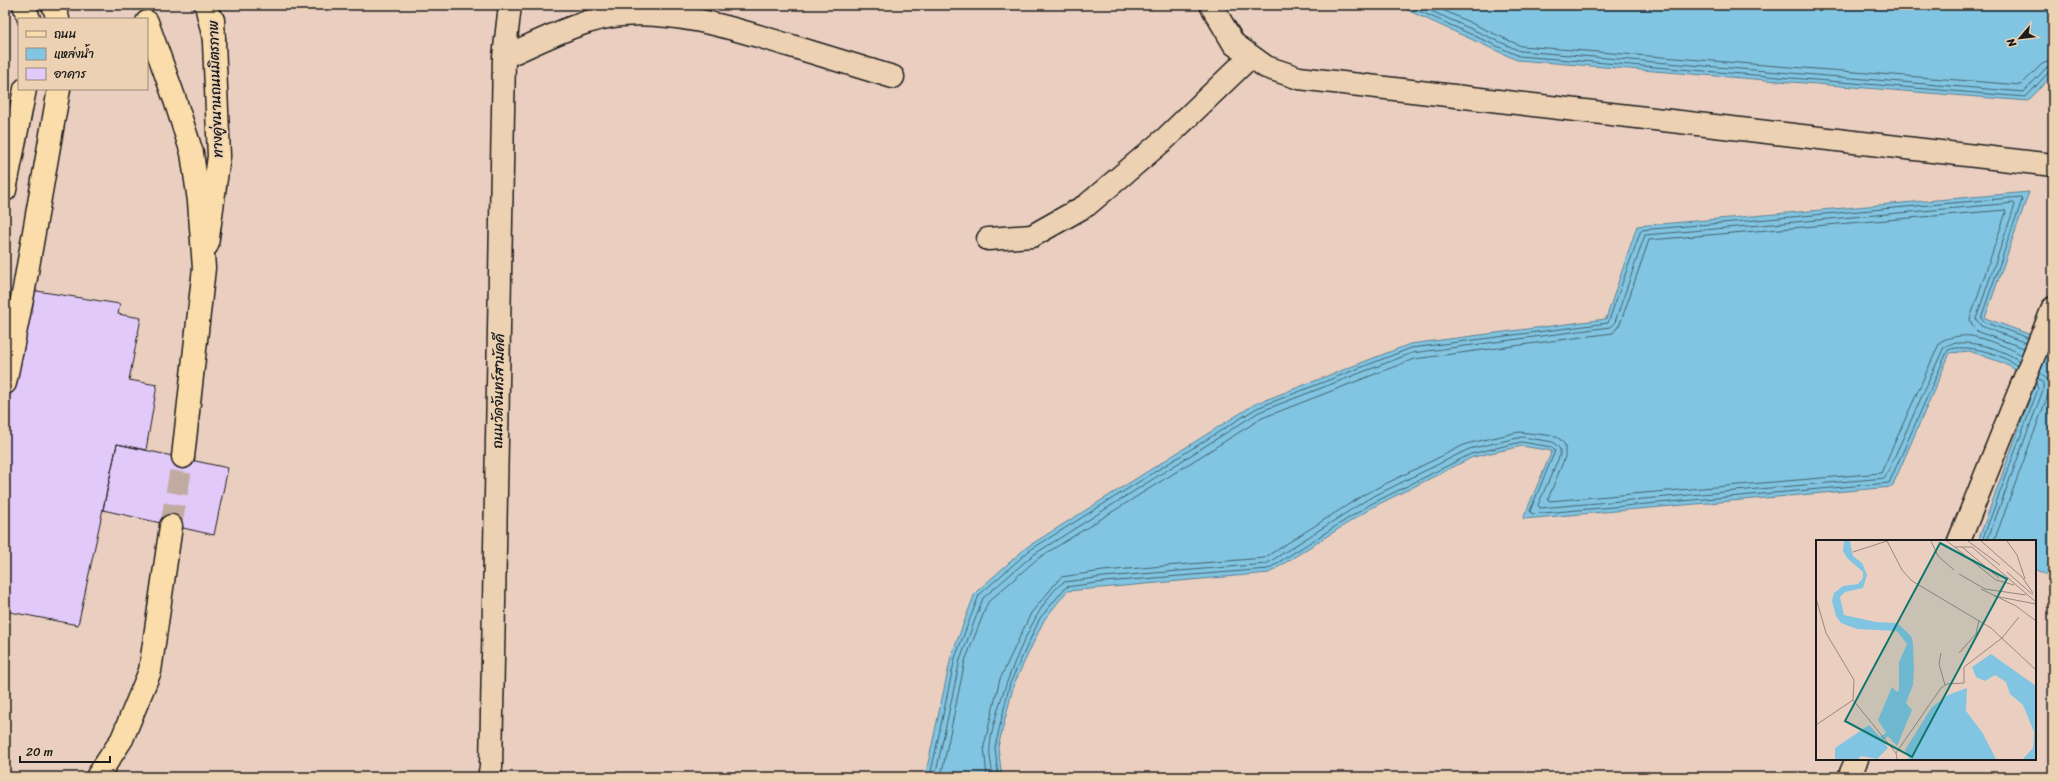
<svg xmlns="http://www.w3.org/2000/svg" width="2058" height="782" viewBox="0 0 2058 782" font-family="Sriracha,'Playpen Sans Thai',sans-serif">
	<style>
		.water { fill: #81c5e2; stroke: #598193 }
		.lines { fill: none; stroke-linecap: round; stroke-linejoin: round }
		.shore { stroke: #44606b; stroke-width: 1 }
		.building { fill: #e1c9f9; stroke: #1c1c1c }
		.highway-tunnel { stroke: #c1aba0; stroke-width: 22; stroke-dasharray: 22 11; stroke-linecap: butt }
		.minor-casing { stroke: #1c1c1c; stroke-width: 25 }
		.major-casing { stroke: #1c1c1c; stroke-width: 25 }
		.highway-casing { stroke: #1c1c1c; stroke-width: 25 }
		.minor { stroke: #ecd1b3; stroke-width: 22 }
		.major { stroke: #fbddab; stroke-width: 22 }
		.highway { stroke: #fbddab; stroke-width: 22 }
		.labels { text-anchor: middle; stroke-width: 4; stroke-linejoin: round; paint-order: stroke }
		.street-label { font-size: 14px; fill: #1c1c1c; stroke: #ecd1b3 }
		.inset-road { fill: none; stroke: #98877f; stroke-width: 1 }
		.view { fill: #0f766e; fill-opacity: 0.15; stroke: #0f766e; stroke-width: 2 }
		.inset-edge { fill: none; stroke: #1c1c1c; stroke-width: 2 }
	</style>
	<rect width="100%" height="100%" fill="#eacfc1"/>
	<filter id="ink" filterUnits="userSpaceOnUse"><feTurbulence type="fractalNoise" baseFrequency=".025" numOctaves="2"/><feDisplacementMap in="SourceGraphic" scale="8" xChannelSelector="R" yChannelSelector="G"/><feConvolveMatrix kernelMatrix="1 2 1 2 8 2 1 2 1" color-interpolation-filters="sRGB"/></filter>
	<g filter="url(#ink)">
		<path class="water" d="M 1396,5 L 2053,5 L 2053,74 L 2028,101 L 1517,60 Z
			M 2029,192 L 1985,318 L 2050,342 L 2053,336 L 2053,578 L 2035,569 L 2035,541 L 1978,541 L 2034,387 L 2009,365 L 1969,351 L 1950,353 L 1892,487 L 1523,519 L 1552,451 L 1522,446 L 1473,457 L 1373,507 L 1269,573 L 1067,591 L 1044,620 L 1014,684 L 998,747 L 1002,777 L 925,777 L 951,657 L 975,593 L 1027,547 L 1255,404 L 1410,344 L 1606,319 L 1637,226 Z"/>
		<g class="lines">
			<path class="shore" d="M 1406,5 L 1519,56 L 2026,97 L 2048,73 L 2053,71
				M 1418,5 L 1520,51 L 2024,92 L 2046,68 L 2053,66
				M 1432,5 L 1521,46 L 2021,85 L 2042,64 L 2053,60
				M 1982,541 L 2038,389 L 2036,383
				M 1987,541 L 2043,390 L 2043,383 L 2038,378
				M 1994,541 L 2049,392 L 2048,381 L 2040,372
				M 930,777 L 955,658 L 979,595 L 1030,550 L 1257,408 L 1411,348 L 1608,323 L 1641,230 L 2021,197 L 2022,200 L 1981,318 L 1984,322 L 2028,338
				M 935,777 L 960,660 L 983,598 L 1033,555 L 1259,412 L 1412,353 L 1610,327 L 1615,322 L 1645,235 L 2014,203 L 2015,205 L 1976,319 L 1981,326 L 2026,343
				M 941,777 L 965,661 L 988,602 L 1037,559 L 1262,418 L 1414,359 L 1613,333 L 1620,324 L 1649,240 L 2005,210 L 2006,212 L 1970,319 L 1973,327 L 1978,332 L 2024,348
				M 987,777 L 984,746 L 1000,679 L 1031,613 L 1061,577 L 1103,571 L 1264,558 L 1365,494 L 1466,444 L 1519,432 L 1555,436 L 1561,440 L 1565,445 L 1565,457 L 1548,499 L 1549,501 L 1881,473 L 1940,342 C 1947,337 1962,335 1971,336 C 1982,338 2013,348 2021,355
				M 993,777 C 992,767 989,756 990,747 C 992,711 1034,600 1064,582 L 1104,577 L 1266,564 L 1368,499 L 1469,449 L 1522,437 L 1553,442 L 1560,449 L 1560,455 L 1538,505 L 1540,508 L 1885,478 L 1944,347 C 1961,336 2005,349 2019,361
				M 998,777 L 995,747 L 1010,683 L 1040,618 L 1066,587 L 1104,582 L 1268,569 L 1371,504 L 1471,454 L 1521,442 L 1552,447 L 1555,451 L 1530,511 L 1532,514 L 1889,483 L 1948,350 C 1965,343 2003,354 2017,366"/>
		</g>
		<path class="building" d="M 24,289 L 120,304 L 118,314 L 141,318 L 129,380 L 157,385 L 146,450 L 117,444 L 78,625 L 5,611 L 5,358 Z
			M 117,444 L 228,468 L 214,535 L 103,510 Z"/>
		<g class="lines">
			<path class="highway-tunnel" d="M 171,526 L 183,457"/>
			<g class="minor-casing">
				<path id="minor" d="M 1211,5 L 1234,44 L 1266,67 L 1299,78 L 2053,165
					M 504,57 C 539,42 583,18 621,15 C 677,10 735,29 788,45 C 823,56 858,66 893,77
					M 988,239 L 1032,236 L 1087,205 L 1166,138 L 1251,56
					M 1959,541 L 2053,308
					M 489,777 L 491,767 L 504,57 L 510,5
					M 1849,777 L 1857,759"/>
			</g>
			<g class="major-casing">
				<path id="major" d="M 207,245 L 219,156 L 213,20"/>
			</g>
			<g class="highway-casing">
				<path id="highway" d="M 24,5 L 29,19
					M 53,5 L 58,19
					M 206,5 L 214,39
					M 147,22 L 175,100 L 192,153 L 199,201 L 204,268 L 183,457
					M 5,190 L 25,89
					M 5,383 L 24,289 L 59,89
					M 97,777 L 122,739 L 150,671 L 171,526"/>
			</g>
			<use href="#minor" class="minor"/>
			<use href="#major" class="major"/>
			<use href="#highway" class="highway"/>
		</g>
	</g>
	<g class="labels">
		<g class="street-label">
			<text transform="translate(215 89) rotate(-92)" y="5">ทางคู่ขนานถนนมิตรภาพ</text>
			<text transform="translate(498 391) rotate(-89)" y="5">ถนนวัดจันทร์สามัคคี</text>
		</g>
	</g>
	<g transform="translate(1816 540)">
		<rect width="220" height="220" fill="#eacfc1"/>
		<path d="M 28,1 L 34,1 L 37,16 L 46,23 L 51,35 L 47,48 L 29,52 L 24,57 L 28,75 L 60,82 L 81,83 L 95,96 L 97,103 L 98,129 L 97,145 L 90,163 L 96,170 L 81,206 L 72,196 L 67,201 L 72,208 L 61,219 L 45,216 L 42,219 L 19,219 L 19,208 L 53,185 L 64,197 L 70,193 L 62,180 L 76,147 L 81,152 L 83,150 L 83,122 L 91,104 L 81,91 L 41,89 L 25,83 L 20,76 L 16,61 L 18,53 L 27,46 L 42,44 L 47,38 L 47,32 L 31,18 L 27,11 ZM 175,114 L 220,146 L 220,219 L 207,219 L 217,208 L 218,192 L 207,165 L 194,154 L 190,142 L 179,135 L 169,141 L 160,137 L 156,127 ZM 151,148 L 150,171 L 166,192 L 180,219 L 93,219 L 89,210 L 116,167 L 132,155 Z" fill="#81c5e2"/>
		<path class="inset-road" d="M 71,1 L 86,30 L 96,41 L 175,88 L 220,130M 115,1 L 122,16 L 138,30M 131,1 L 180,40 L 198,45M 152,1 L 184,25M 165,1 L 206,37 L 217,53M 191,1 L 201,15 L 209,39M 139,7 L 156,7 L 220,62M 146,7 L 183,38M 37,12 L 71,1M 191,32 L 217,55M 143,34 L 169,49 L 210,55M 165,49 L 200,66 L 220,81M 178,56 L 220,64M 0,58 L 10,93 L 38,140 L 37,160M 125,113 L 123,124 L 129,145M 143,113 L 160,94 L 163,80M 0,185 L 37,160 L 80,213 L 81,219M 80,213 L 125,148 L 131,144 L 148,143 L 148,127 L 186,98 L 203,77"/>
		<path class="view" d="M 124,3 L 191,39 L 96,217 L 29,181 Z"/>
		<rect width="220" height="220" class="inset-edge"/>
	</g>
	<rect width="2058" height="782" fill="none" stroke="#ecd1b3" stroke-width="20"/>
	<rect x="10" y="10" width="2038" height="762" fill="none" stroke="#1c1c1c" stroke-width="1.5" filter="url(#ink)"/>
	<rect x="18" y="18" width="130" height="72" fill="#ecd1b3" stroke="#998977"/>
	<rect x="26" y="31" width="20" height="6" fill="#fbddab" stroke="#998977"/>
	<text x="54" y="38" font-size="12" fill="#1c1c1c">ถนน</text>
	<rect x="26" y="48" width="20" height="12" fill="#81c5e2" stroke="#998977"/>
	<text x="54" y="58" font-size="12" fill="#1c1c1c">แหล่งน้ำ</text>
	<rect x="26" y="68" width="20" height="12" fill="#e1c9f9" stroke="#998977"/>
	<text x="54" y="78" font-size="12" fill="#1c1c1c">อาคาร</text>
	<g transform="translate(2020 38) rotate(242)" stroke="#ecd1b3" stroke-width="3" paint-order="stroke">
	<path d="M0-3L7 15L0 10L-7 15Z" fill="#1c1c1c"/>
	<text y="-6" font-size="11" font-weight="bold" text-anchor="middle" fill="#1c1c1c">N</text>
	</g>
	<path d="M20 756v6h90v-6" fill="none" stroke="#1c1c1c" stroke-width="2"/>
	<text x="26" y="756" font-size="12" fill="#1c1c1c" stroke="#ecd1b3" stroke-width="3" paint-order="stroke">20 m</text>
</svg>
